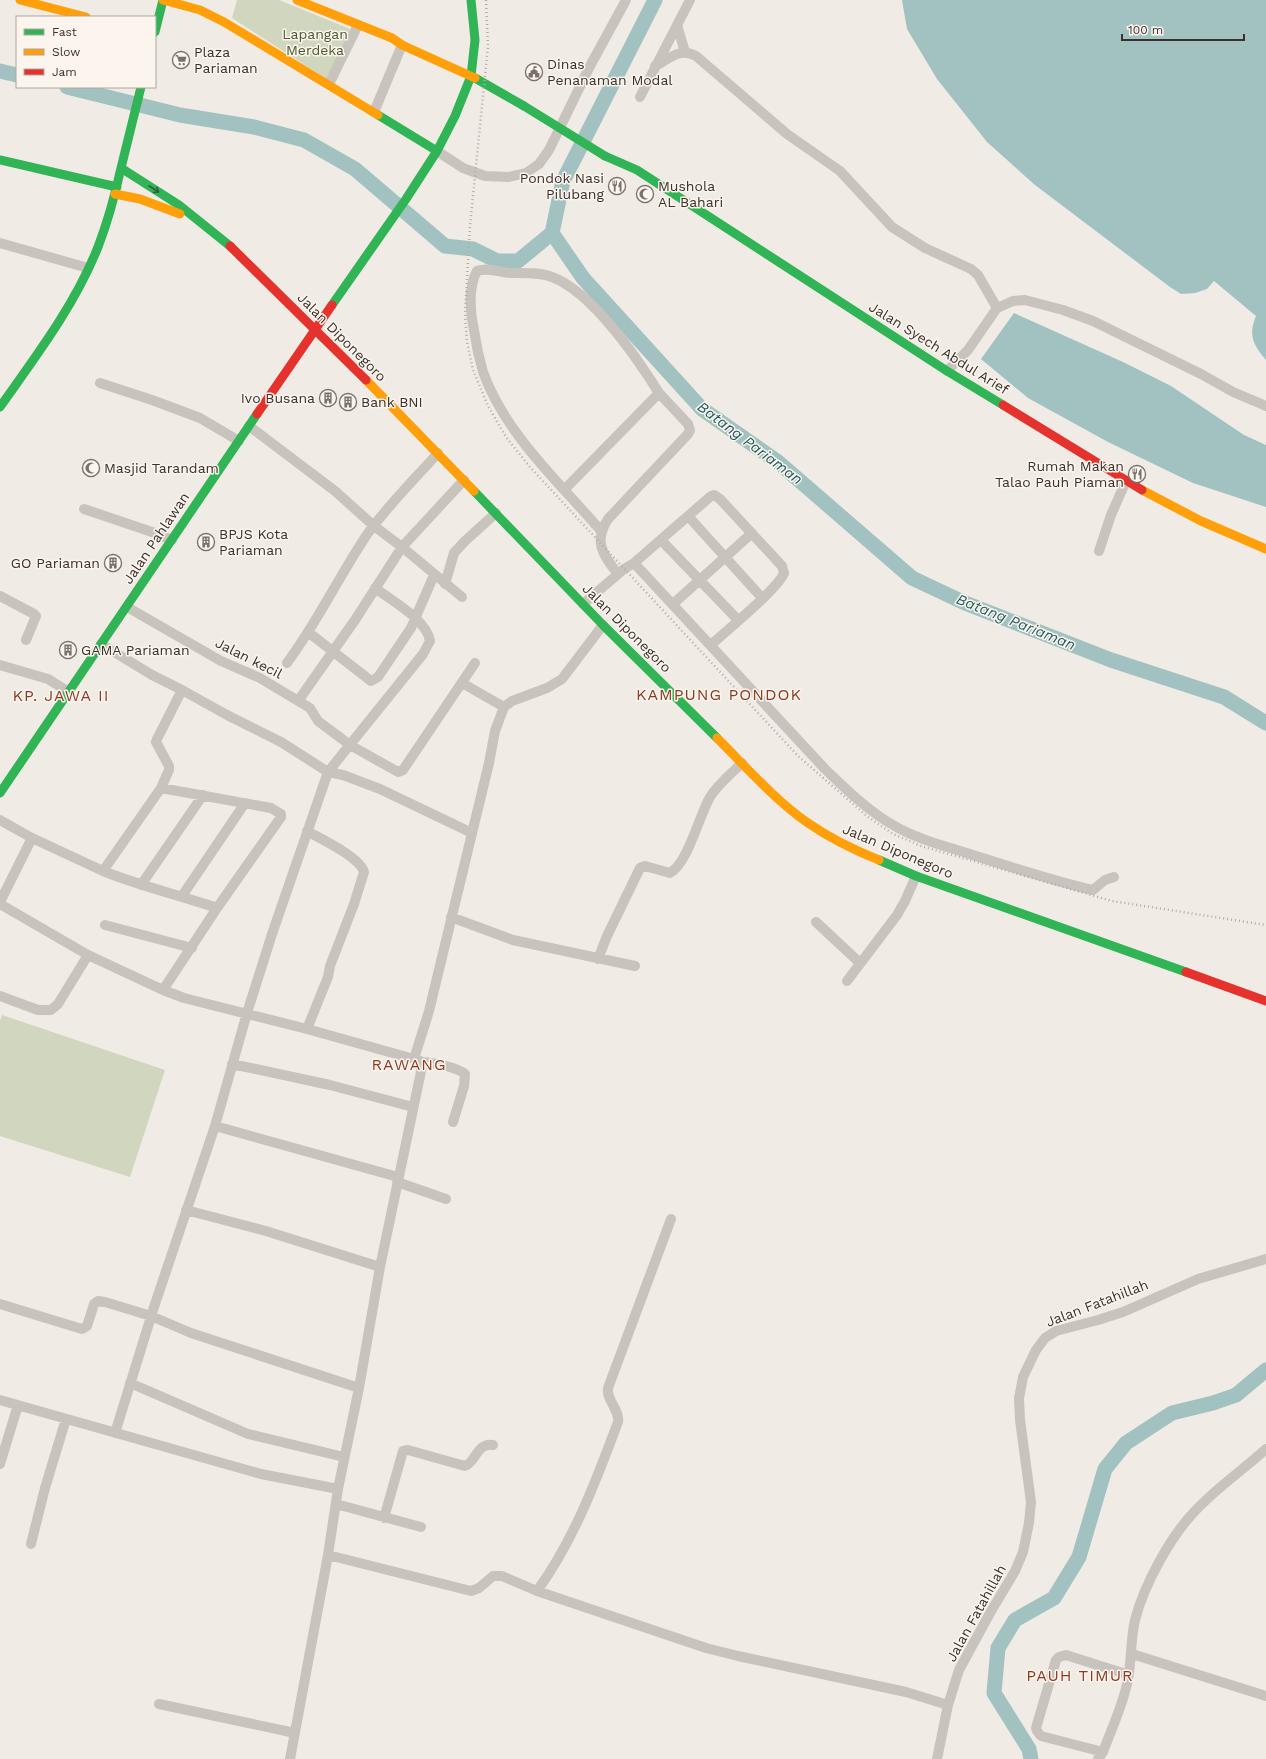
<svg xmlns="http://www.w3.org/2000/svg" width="1266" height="1759" viewBox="0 0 1266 1759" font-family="'Work Sans',sans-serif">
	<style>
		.green { fill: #d1d6bf }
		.water { fill: #a1c2c1 }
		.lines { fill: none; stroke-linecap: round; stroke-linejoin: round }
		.river { stroke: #a1c2c1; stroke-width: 15 }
		.street { stroke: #c9c3be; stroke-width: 10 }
		.fast { stroke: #30b455; stroke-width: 9 }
		.slow { stroke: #ff9f0a; stroke-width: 9 }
		.jam { stroke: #e5322d; stroke-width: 9 }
		.rail { stroke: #b1aca8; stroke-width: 2.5; stroke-dasharray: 1 3; stroke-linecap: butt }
		.fast-bridge { stroke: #30b455; stroke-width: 9 }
		.oneway { stroke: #375e3a }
		.labels { text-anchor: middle; stroke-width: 3; stroke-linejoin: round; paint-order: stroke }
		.park-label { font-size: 14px; fill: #4a5a2e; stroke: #fbf5ee }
		.poi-label { font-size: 14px; fill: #3b302b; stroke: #fbf5ee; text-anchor: start }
		.street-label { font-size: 14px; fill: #3b302b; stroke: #fbf5ee }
		.water-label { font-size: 15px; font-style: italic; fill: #1f5a5e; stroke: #fbf5ee }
		.quarter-label { font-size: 16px; letter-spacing: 1px; fill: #8c3b22; stroke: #fbf5ee }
	</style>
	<rect width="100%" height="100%" fill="#f0ebe5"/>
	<path class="green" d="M 237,0 L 279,0 L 350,29 L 328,80 L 232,18 Z
		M 2,1015 L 165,1070 L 130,1177 L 0,1136 L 0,1021 Z"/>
	<path class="water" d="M 902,0 L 1266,0 L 1266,360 C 1253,345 1248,335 1256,316 L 1214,281 L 1207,289 L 1195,293 L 1181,294 L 1170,287 L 1035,185 L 987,142 L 937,79 L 907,29 Z
		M 1014,313 L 1123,362 L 1171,386 L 1244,435 L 1266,445 L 1266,507 L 1193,483 L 1108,442 L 1028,398 L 981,359 Z"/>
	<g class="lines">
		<path class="river" d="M 655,0 L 563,181 L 552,233 L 583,278 L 702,409 L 778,462 L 912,578 L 965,603 L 1111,660 L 1224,697 L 1266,723
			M 0,71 L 17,75
			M 67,87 L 180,115 L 254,127 L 304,140 L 355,169 L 445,246 L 473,249 L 497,261 L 518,261 L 552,233
			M 1031,1759 L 1029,1749 L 994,1693 L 998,1648 L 1015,1620 L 1054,1598 L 1079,1557 L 1105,1469 L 1126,1443 L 1172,1413 L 1213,1403 L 1236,1395 L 1266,1370"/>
		<path class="street" d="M 677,25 L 685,52
			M 655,66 C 669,59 680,47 696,56 L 787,134 L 840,171 L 892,227 L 925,248 L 971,269 L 978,275 L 997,308
			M 329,84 L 358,25
			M 640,97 L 690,0
			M 374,112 L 402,45
			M 437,151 L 463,168 L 485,176 L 509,177 L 526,173 L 539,164 L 549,150 L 590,66 L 626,0
			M 0,243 L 88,268
			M 947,371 L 968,350 L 997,308 L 1013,301 L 1025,300 L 1063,310 L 1093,321 L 1201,374 L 1233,392 L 1266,406
			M 100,383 L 152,400 L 200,418 L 239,441
			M 249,426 L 335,491 L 374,526 L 402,547 L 462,597
			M 565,489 L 659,393 L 688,424 L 690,430 L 688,434 L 608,519 C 593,542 603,555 618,574
			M 84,509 L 152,532 L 172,540
			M 688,516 L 762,598
			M 602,532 C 559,482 506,435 483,372 C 479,358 476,344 474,330 C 470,313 468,287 477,271 C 487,267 499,272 510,273 C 524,273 539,272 552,277 C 592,292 637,358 659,393
			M 661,540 L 738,620
			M 1099,551 L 1111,515 L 1126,481
			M 634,563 L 711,496 L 714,495 L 720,499 L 782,566 L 784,573 C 778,589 726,631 711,645
			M 445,584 L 454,553 L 465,541 L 496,513
			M 375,588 C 392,601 426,619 430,641 L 423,654 L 328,772 L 343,775 L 380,789 L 472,833
			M 0,596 L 34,614 L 36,616 L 26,640
			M 583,604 L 624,569 L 634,563 L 825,769 C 846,789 868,811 893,825 C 918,840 949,847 976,856 C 1015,868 1053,881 1093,890 L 1105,880 L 1114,877
			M 673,604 L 752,533
			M 127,607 L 221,661 L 260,678 L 310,708 L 318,721 L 350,745 L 398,772 L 403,770 L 475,663
			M 603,625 L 562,679 L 547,688 L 512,701 L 504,707 L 495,731 L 489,763 L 429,1011 L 414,1059 L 423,1062 L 380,1267 L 359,1388 L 338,1489 L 328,1555 L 471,1591 L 479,1588 L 493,1576 L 502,1576 L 537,1591 L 706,1648 L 738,1656 L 906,1692 L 948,1705
			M 308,632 L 371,681 L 378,677 L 411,628 L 434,575
			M 101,644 L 152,675 L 182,690 L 227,715 L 281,742 L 328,772 L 272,934 L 247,1013 L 215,1126 L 154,1307 L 115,1433
			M 287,663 C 317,623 338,578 366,536 C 387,506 414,480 438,453
			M 0,665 L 48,679 L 69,692
			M 462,683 L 504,707
			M 298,701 L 355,620 L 402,547 L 464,480
			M 161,788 L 169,770 L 169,766 L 156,742 L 157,739 L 182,690
			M 0,820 L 32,838
			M 141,885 L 203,795
			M 182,896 L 245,803
			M 0,902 L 32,838 L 103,871
			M 0,904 L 88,955 L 163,990 L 184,998 L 307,1029 L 414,1059
			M 451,917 L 513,940 L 635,966
			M 816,922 L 860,963
			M 105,925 L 192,948
			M 598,959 L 607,936 L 640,868 L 645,866 L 670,873 C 688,863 699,816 710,797 C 718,784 732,773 742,763
			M 847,981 L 897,915 L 905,901 L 916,876
			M 163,990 L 217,908 L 281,817 L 281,814 L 271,808 L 161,788 L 103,871 C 140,886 179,895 217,908
			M 0,996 L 38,1010 L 51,1010 L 58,1004 L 88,955
			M 307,1029 L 328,977 L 330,966 L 354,904 L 364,872 C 360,857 321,839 307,831
			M 423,1062 C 434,1063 457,1067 465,1074 L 464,1086 L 453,1122
			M 232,1064 L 330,1085 L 413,1107
			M 215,1126 L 398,1177
			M 397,1182 L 446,1199
			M 186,1210 L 266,1231 L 380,1267
			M 0,1304 L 82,1329 L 87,1326 L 94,1304 L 98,1301 L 105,1302 L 151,1316 L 191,1333 L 359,1388
			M 130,1383 L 248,1434 L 344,1457
			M 0,1400 L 261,1474 L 338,1489
			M 0,1464 L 18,1405
			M 336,1504 L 421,1527
			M 384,1518 L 403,1451 L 408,1450 L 465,1466 C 477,1461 476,1443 493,1445
			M 31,1544 L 45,1488 L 66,1419
			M 537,1591 C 574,1540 596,1481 618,1422 C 620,1410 606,1400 608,1388 L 671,1219
			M 1132,1654 L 1266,1696
			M 159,1704 L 295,1733
			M 1103,1752 L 1041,1736 L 1037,1731 L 1036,1728 L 1056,1660 L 1059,1657 L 1066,1655 L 1129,1675
			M 290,1759 L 328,1555
			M 937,1759 L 948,1705 L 959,1670 L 990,1613 L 1015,1571 L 1023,1552 L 1029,1523 L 1031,1502 L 1020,1420 L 1019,1398 L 1023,1377 L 1036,1350 L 1045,1338 L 1056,1331 L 1098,1320 L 1123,1312 L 1198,1279 L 1266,1259
			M 1098,1759 L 1103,1752 C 1111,1730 1122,1707 1127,1684 C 1132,1663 1130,1641 1135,1620 C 1144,1585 1170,1537 1195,1511 C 1216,1488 1243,1470 1266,1449"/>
		<path class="fast" d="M 155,32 L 163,0
			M 475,78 L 524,106
			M 378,115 L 437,151
			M 605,156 L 637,170 L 947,371 L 1003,405
			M 0,160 L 117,187
			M 121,168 L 141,87
			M 332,305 L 406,199 L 437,151 L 455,116 L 471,76 L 475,40 L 471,0
			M 0,407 C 36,356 75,305 98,247 C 108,221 115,195 121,168 L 179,205 L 230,246
			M 474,491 L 603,625 L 717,738
			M 0,793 L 257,414
			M 879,860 L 916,876 L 1186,972"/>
		<path class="slow" d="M 20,0 L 86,17
			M 163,0 L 200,10 L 224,22 L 378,115
			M 297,0 L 392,38 L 402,45 L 475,78
			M 115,194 L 140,199 L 180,214
			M 366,380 L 474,491
			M 1142,490 L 1201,521 L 1266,549
			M 717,738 C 745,766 776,801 808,823 C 831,839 854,850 879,860"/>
		<path class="jam" d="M 230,246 L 366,380
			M 1003,405 L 1142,490
			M 257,414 L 332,305
			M 1186,972 L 1266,1001"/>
		<path class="rail" d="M 486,0 L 488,46 L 470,226 L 465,314 L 467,342 L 473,370 L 488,406 L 506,437 L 529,466 L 798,756 L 868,817 L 893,834 L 921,846 L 1112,901 L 1266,925"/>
		<path class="fast-bridge" d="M 524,106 L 605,156"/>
	</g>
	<defs><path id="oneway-shaft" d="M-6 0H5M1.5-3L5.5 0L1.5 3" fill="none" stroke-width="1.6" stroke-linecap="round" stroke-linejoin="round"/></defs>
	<use class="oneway" href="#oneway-shaft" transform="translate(154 189) rotate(33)"/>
	<defs>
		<g id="supermarket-ring" transform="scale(0.9)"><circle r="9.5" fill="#fbf5ee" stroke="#7a716c" stroke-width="1.5"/><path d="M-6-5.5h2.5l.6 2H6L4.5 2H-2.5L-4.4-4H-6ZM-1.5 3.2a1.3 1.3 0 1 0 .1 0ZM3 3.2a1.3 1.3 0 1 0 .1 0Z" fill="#7a716c"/></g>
		<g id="civic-ring" transform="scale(0.9)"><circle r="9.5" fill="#fbf5ee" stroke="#7a716c" stroke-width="1.5"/><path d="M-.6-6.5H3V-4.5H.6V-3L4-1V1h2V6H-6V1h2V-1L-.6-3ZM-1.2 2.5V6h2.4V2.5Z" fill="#7a716c"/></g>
		<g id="restaurant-ring" transform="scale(0.9)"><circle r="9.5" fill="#fbf5ee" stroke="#7a716c" stroke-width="1.5"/><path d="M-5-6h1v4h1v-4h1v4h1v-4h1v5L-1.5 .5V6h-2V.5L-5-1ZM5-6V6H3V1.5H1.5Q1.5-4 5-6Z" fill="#7a716c"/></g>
		<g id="mosque-ring" transform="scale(0.9)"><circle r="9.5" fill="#fbf5ee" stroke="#7a716c" stroke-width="1.5"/><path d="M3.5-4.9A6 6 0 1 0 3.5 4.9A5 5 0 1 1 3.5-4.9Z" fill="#7a716c"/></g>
		<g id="building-ring" transform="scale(0.9)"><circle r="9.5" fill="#fbf5ee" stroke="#7a716c" stroke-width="1.5"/><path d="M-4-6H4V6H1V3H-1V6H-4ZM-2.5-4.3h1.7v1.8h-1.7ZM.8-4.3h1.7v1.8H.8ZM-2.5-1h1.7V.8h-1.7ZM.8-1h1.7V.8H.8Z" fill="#7a716c"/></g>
	</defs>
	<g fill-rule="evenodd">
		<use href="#supermarket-ring" x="181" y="60"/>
		<use href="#civic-ring" x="534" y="72"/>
		<use href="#restaurant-ring" x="617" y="186"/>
		<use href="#mosque-ring" x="645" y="194"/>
		<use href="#building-ring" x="328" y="398"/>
		<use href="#building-ring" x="348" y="402"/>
		<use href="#mosque-ring" x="91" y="468"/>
		<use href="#restaurant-ring" x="1137" y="474"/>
		<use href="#building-ring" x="206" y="542"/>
		<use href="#building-ring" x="113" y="563"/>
		<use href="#building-ring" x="68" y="650"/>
	</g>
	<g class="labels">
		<g class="park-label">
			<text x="315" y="39">Lapangan<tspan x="315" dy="16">Merdeka</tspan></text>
		</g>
		<g class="poi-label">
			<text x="194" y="57">Plaza<tspan x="194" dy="16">Pariaman</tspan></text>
			<text x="547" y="69">Dinas<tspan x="547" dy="16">Penanaman Modal</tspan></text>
			<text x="604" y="183" text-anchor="end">Pondok Nasi<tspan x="604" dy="16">Pilubang</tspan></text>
			<text x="658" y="191">Mushola<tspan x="658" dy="16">AL Bahari</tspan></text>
			<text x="315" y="403" text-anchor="end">Ivo Busana</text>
			<text x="361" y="407">Bank BNI</text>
			<text x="1124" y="471" text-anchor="end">Rumah Makan<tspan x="1124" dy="16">Talao Pauh Piaman</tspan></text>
			<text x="104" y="473">Masjid Tarandam</text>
			<text x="219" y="539">BPJS Kota<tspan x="219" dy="16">Pariaman</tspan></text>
			<text x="100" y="568" text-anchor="end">GO Pariaman</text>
			<text x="81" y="655">GAMA Pariaman</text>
		</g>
		<g class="street-label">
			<text transform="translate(342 337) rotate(45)" y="5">Jalan Diponegoro</text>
			<text transform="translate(939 348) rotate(32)" y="5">Jalan Syech Abdul Arief</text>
			<text transform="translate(156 538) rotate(-56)" y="5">Jalan Pahlawan</text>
			<text transform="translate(627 628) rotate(45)" y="5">Jalan Diponegoro</text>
			<text transform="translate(249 658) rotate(27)" y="5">Jalan kecil</text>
			<text transform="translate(898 851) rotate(23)" y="5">Jalan Diponegoro</text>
			<text transform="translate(1097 1303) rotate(-21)" y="5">Jalan Fatahillah</text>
			<text transform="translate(976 1613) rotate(-61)" y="5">Jalan Fatahillah</text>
		</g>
		<g class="water-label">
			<text transform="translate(750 443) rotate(37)" y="5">Batang Pariaman</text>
			<text transform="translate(1016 622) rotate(22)" y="5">Batang Pariaman</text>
		</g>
		<g class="quarter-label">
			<text x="719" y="700">KAMPUNG PONDOK</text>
			<text x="61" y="701">KP. JAWA II</text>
			<text x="409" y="1070">RAWANG</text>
			<text x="1080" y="1681">PAUH TIMUR</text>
		</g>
	</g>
	<rect x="16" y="16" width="140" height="72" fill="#fbf5ee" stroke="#aea6a0"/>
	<rect x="24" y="29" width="20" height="6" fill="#30b455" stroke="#aea6a0"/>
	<text x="52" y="36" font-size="12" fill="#3b302b">Fast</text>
	<rect x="24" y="49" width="20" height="6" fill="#ff9f0a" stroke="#aea6a0"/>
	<text x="52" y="56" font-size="12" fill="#3b302b">Slow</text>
	<rect x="24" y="69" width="20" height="6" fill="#e5322d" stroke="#aea6a0"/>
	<text x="52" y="76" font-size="12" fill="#3b302b">Jam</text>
	<path d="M1122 34v6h122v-6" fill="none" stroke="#3b302b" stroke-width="2"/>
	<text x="1128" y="34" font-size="12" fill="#3b302b" stroke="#fbf5ee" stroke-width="3" paint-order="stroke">100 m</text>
</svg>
